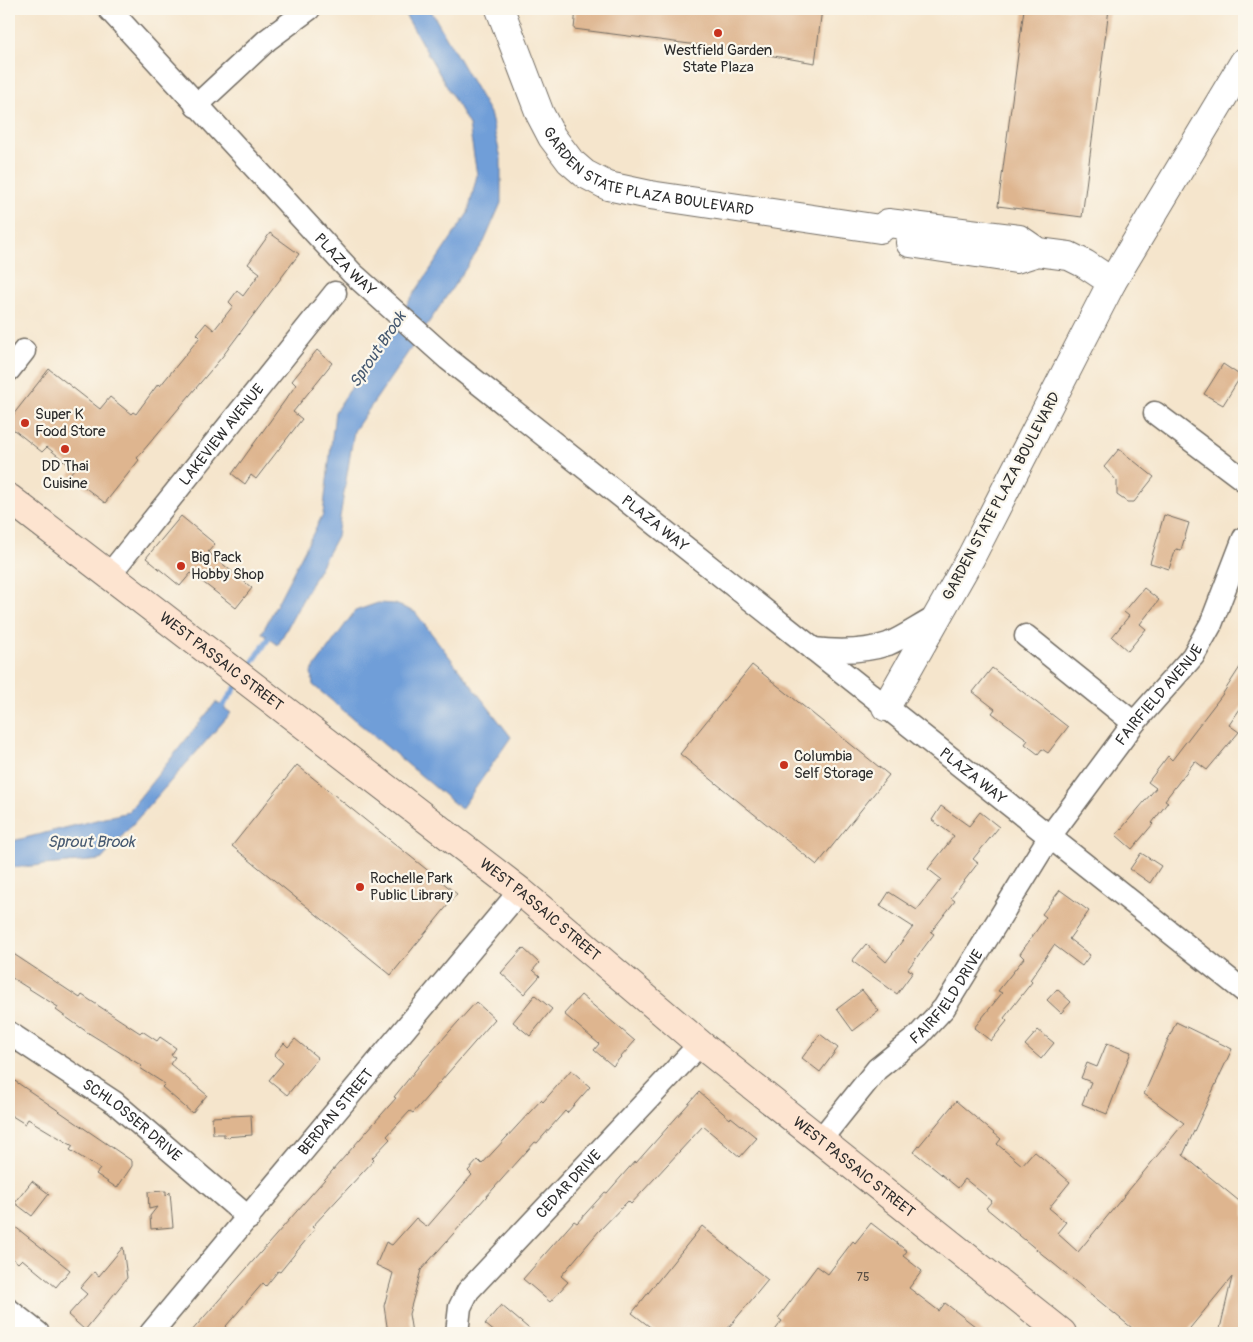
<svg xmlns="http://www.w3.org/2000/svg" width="1253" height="1342" viewBox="0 0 1253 1342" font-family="Pangolin,sans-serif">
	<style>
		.water { fill: #6f9ed8; stroke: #4d6482 }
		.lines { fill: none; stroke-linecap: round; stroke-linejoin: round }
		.stream { stroke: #6f9ed8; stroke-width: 5.5 }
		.building { fill: #deb58f }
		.minor-casing { stroke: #726c63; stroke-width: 25 }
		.tertiary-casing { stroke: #726c63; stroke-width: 30 }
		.secondary-casing { stroke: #726c63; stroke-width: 30 }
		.minor { stroke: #fff; stroke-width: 22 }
		.tertiary { stroke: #fff; stroke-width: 28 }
		.secondary { stroke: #fde4d0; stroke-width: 28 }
		.poi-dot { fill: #c8321e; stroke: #fbf7ec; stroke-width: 2 }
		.labels { text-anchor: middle; stroke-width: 4.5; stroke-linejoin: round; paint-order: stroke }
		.number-label { font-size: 12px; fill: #584e44 }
		.poi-label { font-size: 15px; fill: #2b2b2b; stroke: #fbf7ec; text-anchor: start }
		.street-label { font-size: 15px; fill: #2b2b2b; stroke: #fbf7ec }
		.water-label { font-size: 16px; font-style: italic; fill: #465970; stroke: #fbf7ec }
	</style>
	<rect width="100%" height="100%" fill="#fbf7ec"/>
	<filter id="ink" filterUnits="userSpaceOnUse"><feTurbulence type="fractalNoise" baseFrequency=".02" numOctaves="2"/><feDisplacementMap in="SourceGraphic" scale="10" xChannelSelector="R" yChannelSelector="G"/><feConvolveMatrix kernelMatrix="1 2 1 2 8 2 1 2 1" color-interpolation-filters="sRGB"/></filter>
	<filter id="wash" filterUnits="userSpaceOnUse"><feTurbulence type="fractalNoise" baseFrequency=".0096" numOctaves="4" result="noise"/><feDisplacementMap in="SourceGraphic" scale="20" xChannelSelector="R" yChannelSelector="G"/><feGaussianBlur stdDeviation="1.12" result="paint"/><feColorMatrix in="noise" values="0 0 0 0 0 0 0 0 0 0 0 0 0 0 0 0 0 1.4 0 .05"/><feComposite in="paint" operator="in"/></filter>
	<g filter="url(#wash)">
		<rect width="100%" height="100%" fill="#f5e5cc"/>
		<path class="water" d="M 402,9 L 430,9 L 490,113 L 501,158 L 501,203 L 484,242 L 354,431 L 337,536 L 278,645 L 262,633 L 323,514 L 335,412 L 468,213 L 477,175 L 469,125 Z
			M 378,603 L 395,604 L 415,612 L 511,737 L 461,809 L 313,685 L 311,672 L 355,611 Z
			M 216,702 L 231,713 L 101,860 L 9,868 L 9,842 L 128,812 Z"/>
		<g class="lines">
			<path class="stream" d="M 246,672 L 273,632
				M 222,707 L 238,684"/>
		</g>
		<g id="blocks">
			<path class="building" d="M 576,9 L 822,9 L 815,63 L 744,51 L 574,29 Z
				M 1024,9 L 1109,9 L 1082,217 L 998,206 Z
				M 270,233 L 299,254 L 222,357 L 137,458 L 139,460 L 105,503 L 69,475 L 74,469 L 47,447 L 42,452 L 9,426 L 9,420 L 49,369 L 100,409 L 110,397 L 131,414 L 133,412 L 136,414 L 158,384 L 160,386 L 200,337 L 197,334 L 206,323 L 214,330 L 233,306 L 229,302 L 237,291 L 243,296 L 260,273 L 248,264 Z
				M 317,350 L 332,363 L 293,412 L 302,419 L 256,479 L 251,475 L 245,484 L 232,474 L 296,385 L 292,381 Z
				M 1223,364 L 1241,376 L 1223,405 L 1204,394 Z
				M 1119,449 L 1154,477 L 1134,502 L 1127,502 L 1117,495 L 1117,481 L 1104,467 Z
				M 1164,515 L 1189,523 L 1181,550 L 1176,549 L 1169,569 L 1150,563 Z
				M 181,516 L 215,544 L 208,552 L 252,588 L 236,608 L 191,573 L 180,586 L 146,558 Z
				M 1144,588 L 1159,600 L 1140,624 L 1146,629 L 1128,651 L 1112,637 L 1129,616 L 1124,612 Z
				M 1244,661 L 1244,703 L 1229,725 L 1239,732 L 1207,770 L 1195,761 L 1165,800 L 1168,802 L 1152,823 L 1153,824 L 1132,849 L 1116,835 L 1156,788 L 1148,782 L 1168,756 L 1172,760 L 1222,695 Z
				M 752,665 L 889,775 L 817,865 L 680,754 Z
				M 992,668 L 1068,727 L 1048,753 L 1042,749 L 1038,754 L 1025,744 L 1028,740 L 992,713 L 995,709 L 973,692 Z
				M 297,765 L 457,894 L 391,975 L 232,846 Z
				M 941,806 L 969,826 L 980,812 L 999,827 L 973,859 L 978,863 L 951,898 L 955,901 L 931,932 L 934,934 L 908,969 L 913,972 L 897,994 L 852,961 L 866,944 L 886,962 L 913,927 L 880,906 L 889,892 L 917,910 L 941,879 L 928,869 L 954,836 L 932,820 Z
				M 1141,853 L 1161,866 L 1150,883 L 1130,869 Z
				M 1060,890 L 1089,911 L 1069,939 L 1090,955 L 1082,966 L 1054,945 L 1030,980 L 1032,982 L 1004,1018 L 1007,1021 L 991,1041 L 974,1028 L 1002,993 L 998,991 L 1024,958 L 1020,954 L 1046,917 L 1042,914 Z
				M 523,948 L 539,963 L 533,970 L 540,976 L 524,994 L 501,973 Z
				M 9,951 L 80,998 L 82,995 L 140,1033 L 142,1031 L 157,1041 L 160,1037 L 176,1048 L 171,1055 L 175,1057 L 170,1064 L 207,1095 L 192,1113 L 162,1087 L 165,1084 L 140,1068 L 142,1066 L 87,1032 L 56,1010 L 58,1007 L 9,976 Z
				M 1057,989 L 1071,1002 L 1061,1013 L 1047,1000 Z
				M 862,990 L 879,1011 L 853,1031 L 837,1009 Z
				M 535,995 L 552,1009 L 530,1036 L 513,1022 Z
				M 581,995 L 635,1041 L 613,1066 L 594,1050 L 599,1044 L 564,1014 Z
				M 476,1002 L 495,1019 L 413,1113 L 410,1111 L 387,1136 L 390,1139 L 372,1158 L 374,1160 L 312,1227 L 315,1229 L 280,1272 L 278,1271 L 266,1286 L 263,1283 L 220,1333 L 190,1333 L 396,1098 L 394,1097 L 423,1061 Z
				M 1176,1022 L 1232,1049 L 1183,1155 L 1244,1205 L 1244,1333 L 1219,1333 L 1232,1277 L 1186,1333 L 1138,1333 L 986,1208 L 992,1201 L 965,1179 L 958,1188 L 914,1152 L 956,1101 L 1001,1139 L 997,1144 L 1022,1165 L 1034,1151 L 1070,1182 L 1049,1208 L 1066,1222 L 1057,1233 L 1078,1252 L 1184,1123 L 1144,1094 Z
				M 1038,1030 L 1054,1043 L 1041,1059 L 1025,1045 Z
				M 820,1034 L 838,1048 L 820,1072 L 802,1058 Z
				M 295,1039 L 318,1058 L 287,1095 L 269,1080 L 283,1063 L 274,1055 L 284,1043 L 288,1047 Z
				M 1107,1043 L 1131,1052 L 1107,1114 L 1082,1104 L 1091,1082 L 1081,1078 L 1087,1063 L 1097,1067 Z
				M 571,1070 L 590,1087 L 567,1113 L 565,1111 L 537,1143 L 535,1142 L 421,1270 L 409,1314 L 412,1333 L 388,1333 L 384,1306 L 393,1273 L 376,1265 L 386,1242 L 392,1245 L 416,1218 L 427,1227 L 472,1175 L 468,1171 L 478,1160 L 482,1164 L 541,1100 L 543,1102 Z
				M 9,1077 L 132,1161 L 132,1166 L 117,1188 L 96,1174 L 100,1169 L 70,1150 L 73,1146 L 28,1119 L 25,1124 L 9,1114 Z
				M 699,1092 L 730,1119 L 731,1117 L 757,1138 L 740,1157 L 703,1126 L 631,1204 L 628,1201 L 599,1231 L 561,1276 L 568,1282 L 550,1302 L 523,1279 L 574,1221 L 577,1223 L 605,1192 L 607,1193 L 635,1161 L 636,1163 Z
				M 251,1115 L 252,1135 L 224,1137 L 224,1134 L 213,1134 L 212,1117 Z
				M 32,1181 L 49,1194 L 32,1216 L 15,1203 Z
				M 166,1191 L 166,1196 L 170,1192 L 173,1227 L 151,1229 L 150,1216 L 157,1207 L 149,1209 L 148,1192 Z
				M 9,1222 L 70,1270 L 56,1287 L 22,1259 L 18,1263 L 9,1255 Z
				M 871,1223 L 907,1251 L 903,1256 L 922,1271 L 909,1288 L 939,1311 L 945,1303 L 984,1333 L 773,1333 L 782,1321 L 778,1318 L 817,1266 L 828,1274 L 853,1241 L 855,1243 Z
				M 702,1226 L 768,1280 L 724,1333 L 658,1333 L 632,1313 Z
				M 123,1247 L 127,1278 L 85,1330 L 68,1315 L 87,1294 L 80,1288 L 94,1272 L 99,1276 Z
				M 501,1305 L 534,1333 L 496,1333 L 485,1324 Z"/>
		</g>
	</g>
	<g filter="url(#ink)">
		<use href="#blocks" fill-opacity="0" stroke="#726c63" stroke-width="1"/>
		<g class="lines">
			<g class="minor-casing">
				<g id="minor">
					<path id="s1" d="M 109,9 L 352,273 L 448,359 L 1244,991"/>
					<path d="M 196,106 L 267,40 L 309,9"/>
					<path d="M 9,370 L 24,351"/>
					<path d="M 1155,413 L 1244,480"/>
					<path id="s2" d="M 109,575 L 335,293"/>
					<path d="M 1026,636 L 1134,723"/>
					<path d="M 813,649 C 838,652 864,652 888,644 C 905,637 921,625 937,617"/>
					<path id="s3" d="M 9,1033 L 115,1103 L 249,1218"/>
					<path id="s4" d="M 821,1139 L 877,1069 L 918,1036 L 944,1008 L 1050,836 L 1134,723 L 1193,656 L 1211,624 L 1244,538"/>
					<path d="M 9,1310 L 38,1333"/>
					<path id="s5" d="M 151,1333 L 520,891"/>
					<path id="s6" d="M 457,1333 L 460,1307 L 468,1291 L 700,1044"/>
				</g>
			</g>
			<g class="tertiary-casing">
				<g id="tertiary">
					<path id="s7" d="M 500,9 L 540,114 L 552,137 L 570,161 L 585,174 L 608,186 L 650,195 L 880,229 L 888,223 L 1019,239 L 1038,252 L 1069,256 L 1085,264 L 1112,282 L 971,557 L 886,707"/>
					<path d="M 910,243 L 1016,259 L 1038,252"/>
					<path d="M 1112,282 L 1244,62"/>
				</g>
			</g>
			<g class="secondary-casing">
				<g id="secondary">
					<path id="s8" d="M 9,498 L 520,891 L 700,1044 L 1062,1333"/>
				</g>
			</g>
			<use href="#minor" class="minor"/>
			<use href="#tertiary" class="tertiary"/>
			<use href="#secondary" class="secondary"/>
		</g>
	</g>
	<g class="poi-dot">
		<circle cx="718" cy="33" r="5"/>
		<circle cx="25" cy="423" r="5"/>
		<circle cx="65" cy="449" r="5"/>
		<circle cx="181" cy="566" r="5"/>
		<circle cx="784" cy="765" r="5"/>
		<circle cx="360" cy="887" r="5"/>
	</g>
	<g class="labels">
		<g class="number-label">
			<text x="863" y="1281">75</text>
		</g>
		<g class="poi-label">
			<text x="718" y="55" text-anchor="middle">Westfield Garden<tspan x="718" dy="17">State Plaza</tspan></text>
			<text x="35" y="419">Super K<tspan x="35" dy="17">Food Store</tspan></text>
			<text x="65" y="471" text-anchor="middle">DD Thai<tspan x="65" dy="17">Cuisine</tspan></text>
			<text x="191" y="562">Big Pack<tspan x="191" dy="17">Hobby Shop</tspan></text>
			<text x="794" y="761">Columbia<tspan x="794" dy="17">Self Storage</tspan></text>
			<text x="370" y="883">Rochelle Park<tspan x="370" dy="17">Public Library</tspan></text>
		</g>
		<g class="street-label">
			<text dy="5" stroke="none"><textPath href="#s7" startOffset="245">GARDEN STATE PLAZA BOULEVARD</textPath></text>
			<text dy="5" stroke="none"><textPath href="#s1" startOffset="348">PLAZA WAY</textPath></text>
			<text dy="5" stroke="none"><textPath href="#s2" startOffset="180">LAKEVIEW AVENUE</textPath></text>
			<text transform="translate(1001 496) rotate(-62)" y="5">GARDEN STATE PLAZA BOULEVARD</text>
			<text dy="5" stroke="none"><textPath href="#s1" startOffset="752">PLAZA WAY</textPath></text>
			<text dy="5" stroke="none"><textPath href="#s8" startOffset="268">WEST PASSAIC STREET</textPath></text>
			<text dy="5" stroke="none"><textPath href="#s4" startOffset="561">FAIRFIELD AVENUE</textPath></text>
			<text dy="5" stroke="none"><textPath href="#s1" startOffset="1158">PLAZA WAY</textPath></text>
			<text dy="5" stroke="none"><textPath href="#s8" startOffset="672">WEST PASSAIC STREET</textPath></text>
			<text dy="5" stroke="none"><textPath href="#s4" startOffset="191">FAIRFIELD DRIVE</textPath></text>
			<text dy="5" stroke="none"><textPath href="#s5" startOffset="288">BERDAN STREET</textPath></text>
			<text dy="5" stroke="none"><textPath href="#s3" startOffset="151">SCHLOSSER DRIVE</textPath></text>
			<text dy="5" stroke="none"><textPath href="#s8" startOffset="1078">WEST PASSAIC STREET</textPath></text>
			<text dy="5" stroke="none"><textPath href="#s6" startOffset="191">CEDAR DRIVE</textPath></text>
		</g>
		<g class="water-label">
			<text transform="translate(377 349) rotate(-56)" y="6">Sprout Brook</text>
			<text x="91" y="847">Sprout Brook</text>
		</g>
	</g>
	<rect width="1253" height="1342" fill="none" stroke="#fbf7ec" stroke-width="30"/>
</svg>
